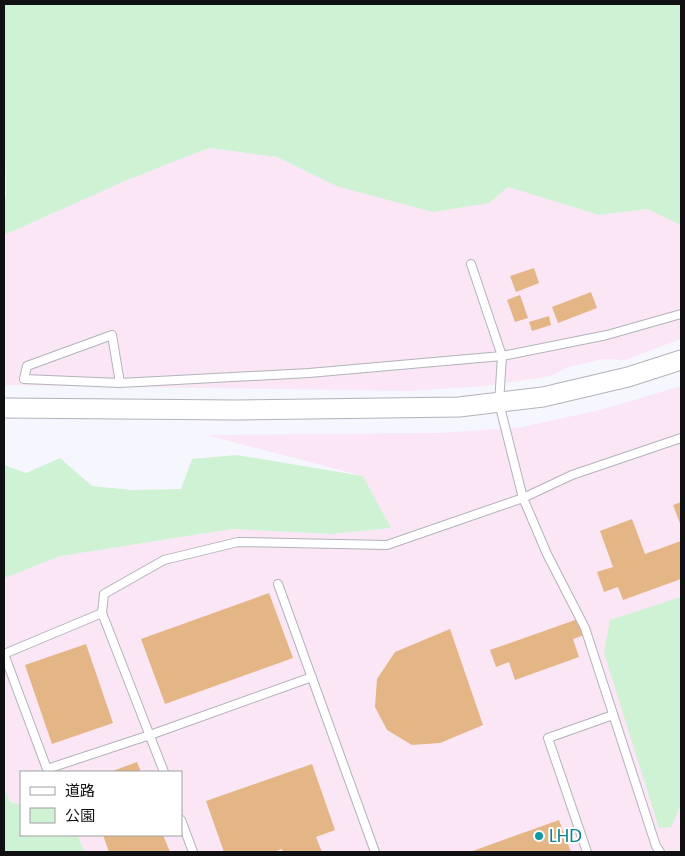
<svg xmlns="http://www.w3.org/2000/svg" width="685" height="856" viewBox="0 0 685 856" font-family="Poppins,'Noto Sans JP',sans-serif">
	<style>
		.industrial { fill: #fae6f5 }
		.green { fill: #d0f2d4 }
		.building { fill: #e4b685 }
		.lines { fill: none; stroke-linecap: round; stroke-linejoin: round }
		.service-casing { stroke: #b2b2ba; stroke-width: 10 }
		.tertiary-casing { stroke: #b2b2ba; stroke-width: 21 }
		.service { stroke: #fff; stroke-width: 8 }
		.tertiary { stroke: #fff; stroke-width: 19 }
		.culture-dot { fill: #0f9aa8; stroke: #fff; stroke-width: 2 }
		.labels { text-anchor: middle; stroke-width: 4; stroke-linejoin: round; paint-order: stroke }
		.culture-label { font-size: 18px; fill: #0d838f; stroke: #fff; text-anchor: start }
	</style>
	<rect width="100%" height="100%" fill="#f6f6fe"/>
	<path class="industrial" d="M 209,148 L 277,157 L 336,186 L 489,203 L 508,187 L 599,215 L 647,209 L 681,225 L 681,339 L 625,360 L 604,359 L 568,367 L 551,376 L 485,386 L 410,391 L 4,385 L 4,235 L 132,178 Z
		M 681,386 L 681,852 L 85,852 L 77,835 L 181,835 L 181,772 L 21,772 L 21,805 L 10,802 L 4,787 L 4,578 L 61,556 L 232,529 L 331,534 L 391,528 L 363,476 L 206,435 L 440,433 L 522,427 L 600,410 Z"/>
	<path class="green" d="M 4,4 L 681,4 L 681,225 L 647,209 L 599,215 L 508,187 L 489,203 L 433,212 L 336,186 L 277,157 L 209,148 L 132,178 L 4,235 L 4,197 L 6,196 L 4,127 Z
		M 237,455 L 363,476 L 391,528 L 331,534 L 232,529 L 61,556 L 4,578 L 4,465 L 26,473 L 60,458 L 92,486 L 132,490 L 181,489 L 192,459 Z
		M 681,597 L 681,805 L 671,827 L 659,828 L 604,653 L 610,620 Z
		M 4,787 L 10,802 L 21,805 L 21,835 L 77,835 L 85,852 L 4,852 Z"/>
	<path class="building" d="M 534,268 L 539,283 L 516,292 L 510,276 Z
		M 591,292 L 597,308 L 558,323 L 552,307 Z
		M 520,295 L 528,318 L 515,322 L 507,300 Z
		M 549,316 L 551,325 L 532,331 L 529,322 Z
		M 681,502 L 681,526 L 673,505 Z
		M 632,519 L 645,554 L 681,541 L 681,579 L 623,600 L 618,587 L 604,592 L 597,572 L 613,567 L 600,531 Z
		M 269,593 L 293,658 L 165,704 L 141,639 Z
		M 578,619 L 584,635 L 573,639 L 579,657 L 515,680 L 509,662 L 496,667 L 490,650 Z
		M 450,629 L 483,725 L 440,743 L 412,745 L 387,730 L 375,707 L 377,679 L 395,652 Z
		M 86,644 L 113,723 L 52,744 L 25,665 Z
		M 137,762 L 141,772 L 110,772 Z
		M 312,764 L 335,830 L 316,837 L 322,852 L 283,852 L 282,849 L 273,852 L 224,852 L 206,801 Z
		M 559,820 L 571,852 L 470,852 Z
		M 103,835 L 163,835 L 170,852 L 109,852 Z"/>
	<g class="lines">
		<g class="service-casing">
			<path id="service" d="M 471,264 L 502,356 L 499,403 L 523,498 L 547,554 L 585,628 L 656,846 L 660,852
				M 120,383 L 112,335 L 27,366 L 24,379 L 120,383 L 309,373 L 502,356 L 607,335 L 681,314
				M 278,584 L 375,852
				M 102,613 L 4,654 L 47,769 L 150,735 L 312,677
				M 164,772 L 102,613 L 104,594 L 164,560 L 238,542 L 387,545 L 523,498 L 572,475 L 681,438
				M 181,820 L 193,852
				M 587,852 L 548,738 L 613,715"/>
		</g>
		<g class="tertiary-casing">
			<path id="tertiary" d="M 4,408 L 236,410 L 459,407 L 543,397 L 628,377 L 681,360"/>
		</g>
		<use href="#service" class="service"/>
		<use href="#tertiary" class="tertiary"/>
	</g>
	<circle class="culture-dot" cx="539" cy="836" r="5"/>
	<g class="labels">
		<g class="culture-label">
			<text x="549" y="842">LHD</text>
		</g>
	</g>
	<rect width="685" height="856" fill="none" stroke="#101013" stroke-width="10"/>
	<rect x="20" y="771" width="162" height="65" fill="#ffffff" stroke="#9f9fa1"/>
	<rect x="30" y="787" width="25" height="8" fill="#ffffff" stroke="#9f9fa1"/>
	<text x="65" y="796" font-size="15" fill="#101013">道路</text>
	<rect x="30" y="808" width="25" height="15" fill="#d0f2d4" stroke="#9f9fa1"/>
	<text x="65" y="821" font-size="15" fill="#101013">公園</text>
</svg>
